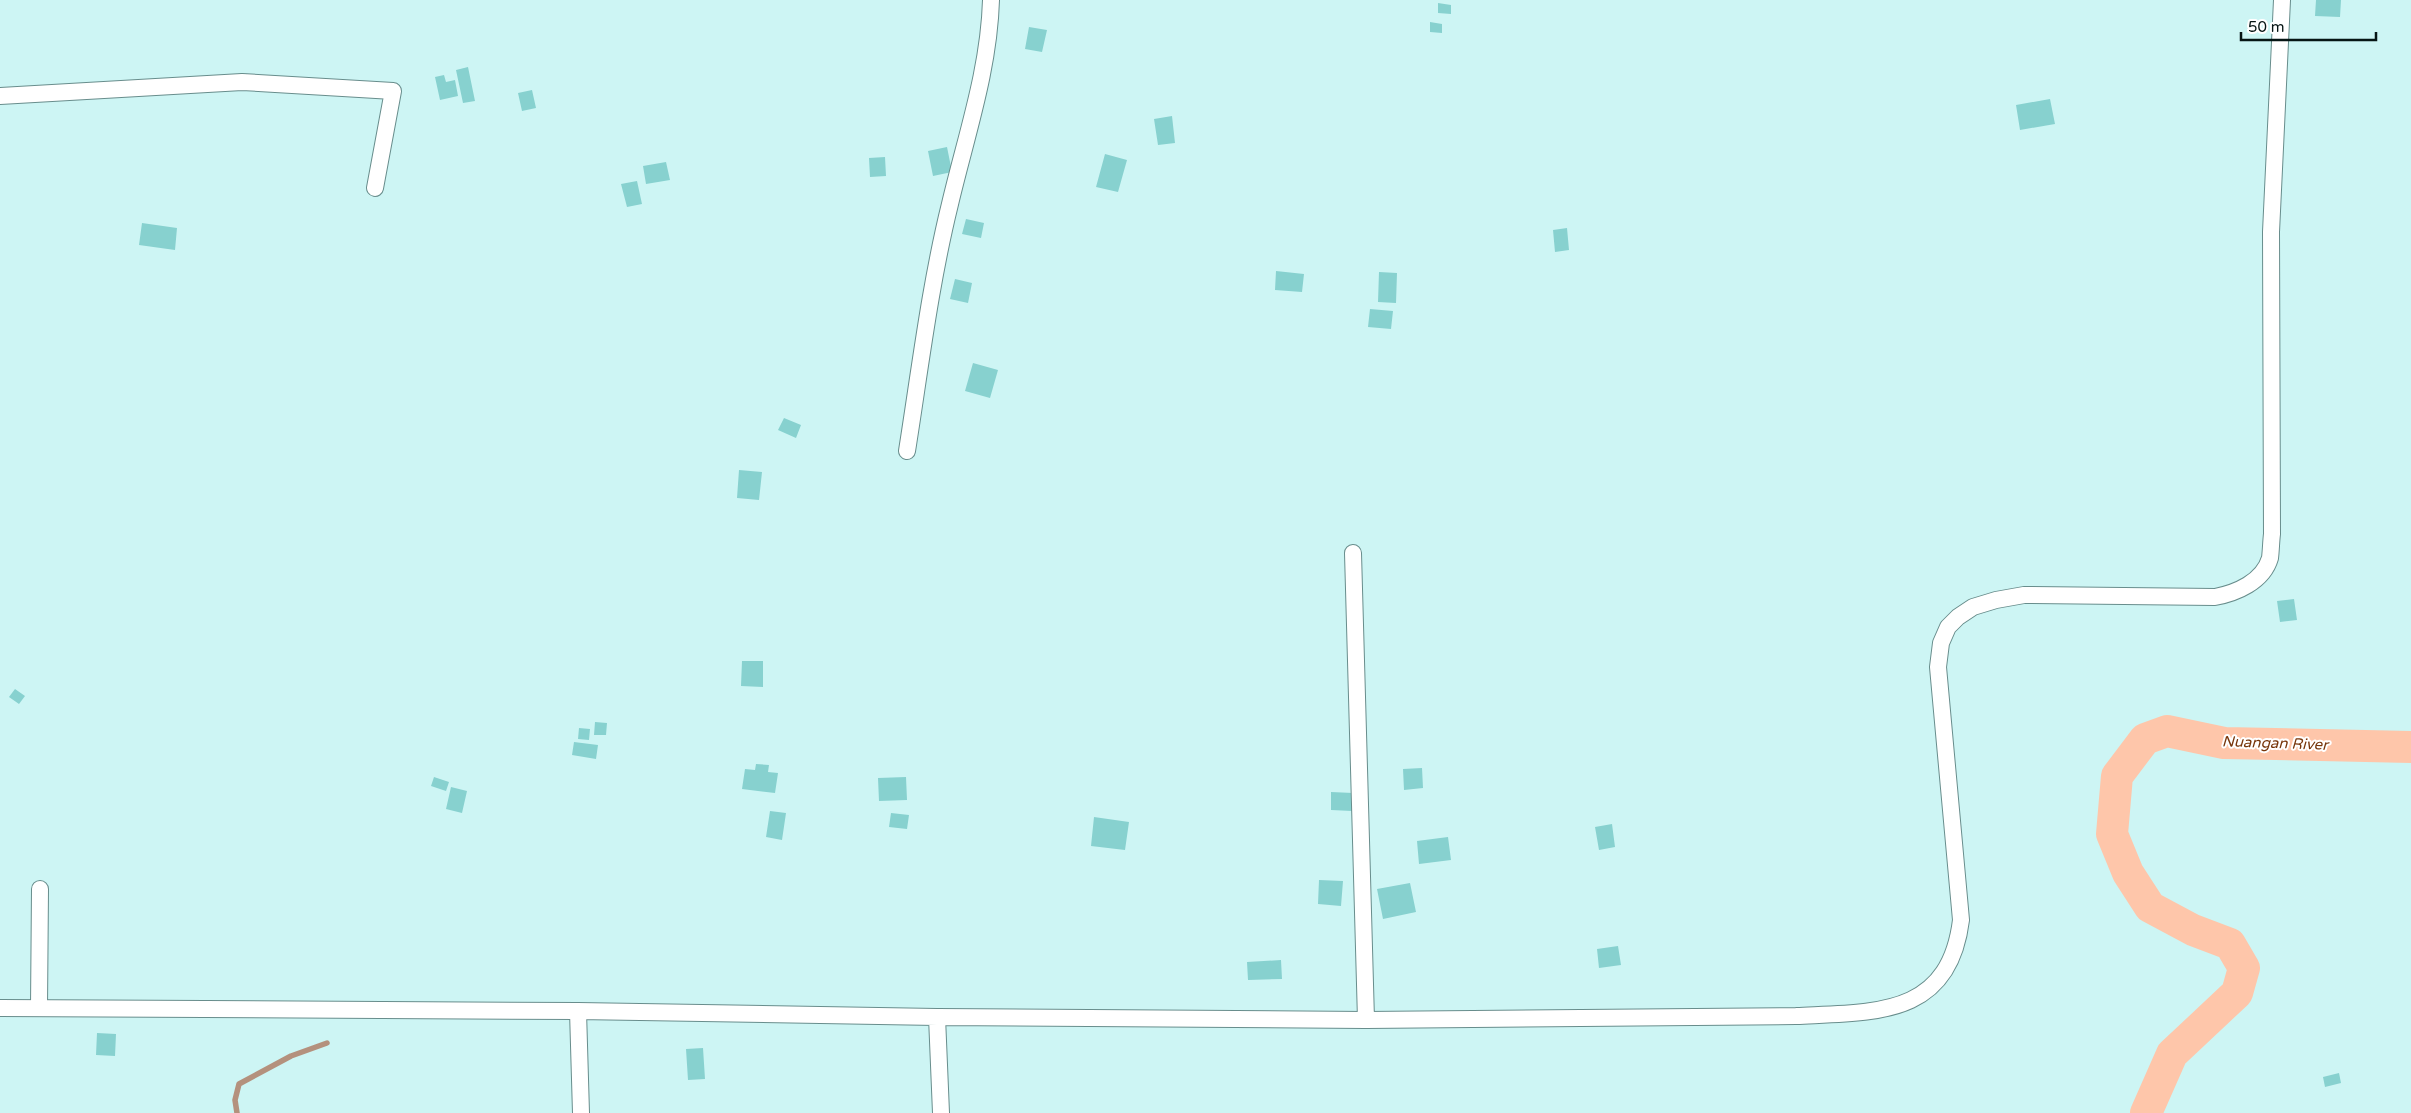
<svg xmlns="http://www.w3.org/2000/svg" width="2411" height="1113" viewBox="0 0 2411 1113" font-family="'Varela Round',sans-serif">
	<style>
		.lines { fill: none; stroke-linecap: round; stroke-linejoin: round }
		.stream { stroke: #b4917d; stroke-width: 5.5 }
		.river { stroke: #fec6aa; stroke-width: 32 }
		.building { fill: #87d1cf }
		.minor-casing { stroke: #688d8c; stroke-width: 18 }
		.minor { stroke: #fff; stroke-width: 16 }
		.labels { text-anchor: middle; stroke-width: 4; stroke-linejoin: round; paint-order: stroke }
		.water-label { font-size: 15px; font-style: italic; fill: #77360b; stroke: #fff }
	</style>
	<rect width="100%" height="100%" fill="#cdf5f4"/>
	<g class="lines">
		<path class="stream" d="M 237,1113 L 235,1100 L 239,1084 L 291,1056 L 327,1043"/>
		<path class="river" d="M 2146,1113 L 2172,1054 L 2237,993 L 2244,968 L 2230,944 L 2193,930 L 2150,907 L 2128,873 L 2112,834 L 2117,776 L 2145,739 L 2167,731 L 2224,743 L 2411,747"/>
	</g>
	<path class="building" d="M 2316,0 L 2341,0 L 2340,17 L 2315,16 Z
		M 1438,3 L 1451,5 L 1451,14 L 1438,13 Z
		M 1430,22 L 1442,24 L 1442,33 L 1430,32 Z
		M 1029,27 L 1047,30 L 1042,52 L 1025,49 Z
		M 468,67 L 475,101 L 463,103 L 456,70 Z
		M 444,75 L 446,82 L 455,80 L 458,96 L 440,100 L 435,77 Z
		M 532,90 L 536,108 L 522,111 L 518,93 Z
		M 2050,99 L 2055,124 L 2020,130 L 2016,105 Z
		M 1172,116 L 1175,143 L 1158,145 L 1154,119 Z
		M 947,147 L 952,172 L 933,176 L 928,151 Z
		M 1105,154 L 1127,160 L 1118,192 L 1096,187 Z
		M 885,157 L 886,176 L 870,177 L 869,158 Z
		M 666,162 L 670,180 L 646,184 L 643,166 Z
		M 637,181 L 642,204 L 627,207 L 621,184 Z
		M 966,219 L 984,223 L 981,238 L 962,234 Z
		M 142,223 L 177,228 L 175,250 L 139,245 Z
		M 1567,228 L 1569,250 L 1555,252 L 1553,230 Z
		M 1276,271 L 1304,274 L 1302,292 L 1275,290 Z
		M 1379,272 L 1397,273 L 1396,303 L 1378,302 Z
		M 955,279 L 972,283 L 968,303 L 950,299 Z
		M 1370,309 L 1393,311 L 1391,329 L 1368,327 Z
		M 973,363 L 998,370 L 990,398 L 965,391 Z
		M 784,418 L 801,425 L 796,438 L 778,430 Z
		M 739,470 L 762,472 L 759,500 L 737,498 Z
		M 2294,599 L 2297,620 L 2280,622 L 2277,601 Z
		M 742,661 L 763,661 L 763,687 L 741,686 Z
		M 15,689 L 25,696 L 19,704 L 9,697 Z
		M 595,722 L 607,723 L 606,735 L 594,735 Z
		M 579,728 L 590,729 L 589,740 L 578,739 Z
		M 574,742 L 598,745 L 596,759 L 572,755 Z
		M 756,764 L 769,765 L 768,772 L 778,773 L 775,793 L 742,789 L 745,769 L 755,770 Z
		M 1422,768 L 1423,788 L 1404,790 L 1403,769 Z
		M 434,777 L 449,782 L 446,791 L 431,786 Z
		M 906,777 L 907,800 L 879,801 L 878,778 Z
		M 451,787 L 467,791 L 462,813 L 446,809 Z
		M 1331,792 L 1353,793 L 1352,811 L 1331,810 Z
		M 770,811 L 786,813 L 782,840 L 766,837 Z
		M 891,813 L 909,815 L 907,829 L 889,827 Z
		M 1094,817 L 1129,822 L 1125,850 L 1091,846 Z
		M 1612,824 L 1615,847 L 1599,850 L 1595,827 Z
		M 1448,837 L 1451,860 L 1419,864 L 1417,841 Z
		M 1319,880 L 1343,881 L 1341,906 L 1318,904 Z
		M 1410,883 L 1416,912 L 1383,919 L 1377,889 Z
		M 1618,946 L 1621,965 L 1599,968 L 1597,949 Z
		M 1281,960 L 1282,979 L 1248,980 L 1247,962 Z
		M 97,1033 L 116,1034 L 115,1056 L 96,1055 Z
		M 703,1048 L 705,1079 L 688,1080 L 686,1049 Z
		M 2339,1073 L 2341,1083 L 2325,1087 L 2323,1077 Z"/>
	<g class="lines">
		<g class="minor-casing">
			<path id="minor" d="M 0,96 L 242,82 L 393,91 L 375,188
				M 907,451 C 920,369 930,285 950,204 C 966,136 989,70 991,0
				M 1353,553 L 1366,1020
				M 39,1007 L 40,889
				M 0,1008 L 578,1011 L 937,1017 L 1366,1020 L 1796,1016 C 1876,1012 1949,1017 1961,920 L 1938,667 L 1941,643 L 1948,627 L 1958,617 L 1973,607 L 1996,600 L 2024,595 L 2215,597 C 2236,593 2263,582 2270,558 C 2271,550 2271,542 2272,534 L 2271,232 L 2282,0
				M 578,1011 L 581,1113
				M 937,1017 L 941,1113"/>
		</g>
		<use href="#minor" class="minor"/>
	</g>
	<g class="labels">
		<g class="water-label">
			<text transform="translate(2275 743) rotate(2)" y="5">Nuangan River</text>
		</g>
	</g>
	<path d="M2241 32v8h135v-8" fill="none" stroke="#061514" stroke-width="2.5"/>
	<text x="2248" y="32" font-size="15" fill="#061514" stroke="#ffffff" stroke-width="4" paint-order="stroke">50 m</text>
</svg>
